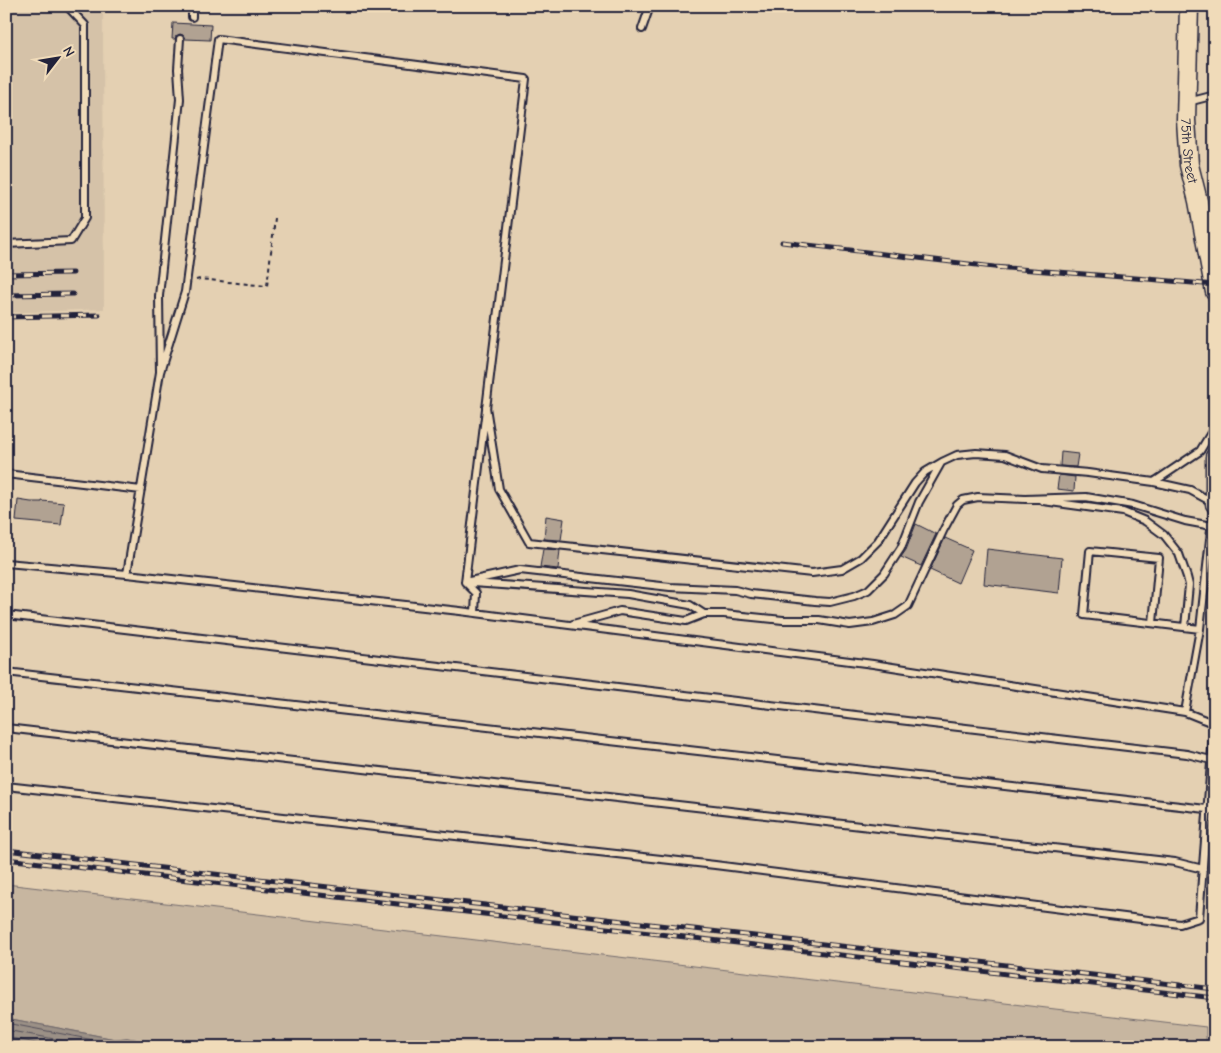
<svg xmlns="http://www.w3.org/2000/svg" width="1221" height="1053" viewBox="0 0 1221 1053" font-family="'Comic Neue',sans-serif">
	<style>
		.built { fill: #d5c2a8 }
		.green { fill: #c7b6a0; stroke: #746c6e }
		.water { fill: #9b9086; stroke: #6b6468 }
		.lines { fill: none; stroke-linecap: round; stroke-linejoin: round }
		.shore { stroke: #524e59; stroke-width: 1 }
		.building { fill: #b1a292; stroke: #22223b }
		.lane-casing { stroke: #22223b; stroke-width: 10 }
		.secondary-casing { stroke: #22223b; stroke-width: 21 }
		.path { stroke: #22223b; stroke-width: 2; stroke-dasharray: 4 4; stroke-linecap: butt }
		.lane { stroke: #f0dbb9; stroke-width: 6 }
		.secondary { stroke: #f0dbb9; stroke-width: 18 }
		.rail-casing { stroke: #22223b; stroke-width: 5 }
		.rail { stroke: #f0dbb9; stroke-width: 3; stroke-dasharray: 9; stroke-linecap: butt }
		.labels { text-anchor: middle; stroke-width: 4; stroke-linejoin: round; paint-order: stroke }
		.street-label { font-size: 14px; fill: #22223b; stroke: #f0dbb9 }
	</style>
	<rect width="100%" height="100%" fill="#e4d0b2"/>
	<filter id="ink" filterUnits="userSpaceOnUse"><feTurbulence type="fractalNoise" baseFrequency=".02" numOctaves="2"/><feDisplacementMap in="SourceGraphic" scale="10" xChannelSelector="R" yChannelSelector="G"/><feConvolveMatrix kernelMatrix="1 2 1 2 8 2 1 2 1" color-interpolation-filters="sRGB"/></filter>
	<g filter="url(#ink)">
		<path class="built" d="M 6,6 L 103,6 L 104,309 L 6,313 Z"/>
		<path class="green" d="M 6,884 L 1206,1027 L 1206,1047 L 190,1047 L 166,1044 L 127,1038 L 115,1039 L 6,1018 Z"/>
		<path class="water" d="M 6,1018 L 115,1039 L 127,1038 L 166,1044 L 190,1047 L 6,1047 Z"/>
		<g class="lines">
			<path class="shore" d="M 6,1023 L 114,1044 L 127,1043 L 150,1047
				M 6,1030 L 97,1047
				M 6,1037 L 56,1047"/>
		</g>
		<path class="building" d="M 173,23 L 211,25 L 210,40 L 185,39 L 183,35 L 180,34 L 176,36 L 175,39 L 172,39 Z
			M 1061,452 L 1078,454 L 1076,467 L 1060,466 Z
			M 1059,475 L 1075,477 L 1074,491 L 1057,489 Z
			M 18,500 L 31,502 L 42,502 L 42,501 L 64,503 L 61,525 L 16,521 Z
			M 546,516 L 564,519 L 561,540 L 544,539 Z
			M 916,524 L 936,534 L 921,566 L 901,557 L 906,550 Z
			M 945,538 L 972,550 L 958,583 L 930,570 Z
			M 543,549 L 560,550 L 558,569 L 540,567 Z
			M 987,549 L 1062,558 L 1059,593 L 984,584 Z"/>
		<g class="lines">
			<g class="lane-casing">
				<path id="lane" d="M 192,17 L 192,6
					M 642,29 L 650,6
					M 1188,102 L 1215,95
					M 6,244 L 71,241 L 85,218 L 85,25 L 67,6
					M 160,372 L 185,292 L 218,39 L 526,79 L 465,582 L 476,593 L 475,613
					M 486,407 L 499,489 L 529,542 L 812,573 L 842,569 L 861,558 L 878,541 L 915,483 L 925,472 L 942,462 L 957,455 L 976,453 L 1005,455 L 1042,469 L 1088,473 L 1154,482 L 1190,490 L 1214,503 L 1200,629 L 1084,615 L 1090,551 L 1159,558 L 1153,623
					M 6,474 L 141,490
					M 1154,482 L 1200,451 L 1215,426
					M 1043,501 L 1123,512 L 1145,521 L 1164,535 L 1179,554 L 1187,577 L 1189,585 L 1185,627
					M 6,563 L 127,574 L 460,611 L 873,664 L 1185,712 L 1215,724
					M 127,574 L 160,372 L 159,296 L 180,99 L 178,69 L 180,39
					M 465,582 L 520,570 L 670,587 L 735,590 L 751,594 L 815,601 L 830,602 L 854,596 L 868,590 L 884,574 L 901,548 L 919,502 L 941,463
					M 472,583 L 628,594 L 690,605 L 704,614
					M 6,615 L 1187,754 L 1211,760
					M 573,624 L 620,611 L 686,621 L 704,614 L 724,614 L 783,620 L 819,620 L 850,625 L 873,622 L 895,615 L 908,606 L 944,529 L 957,505 L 963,500 L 978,497 L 1025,499 L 1086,497 L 1133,505 L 1185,521 L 1212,526
					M 6,672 L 1215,810
					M 1185,712 L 1200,629
					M 6,728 L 1175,862 L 1203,869
					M 6,786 L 715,865 L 1180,924 L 1199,918 L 1214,724 L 1215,724"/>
			</g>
			<g class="secondary-casing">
				<g id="secondary">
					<path id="s1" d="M 1189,6 L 1186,120 L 1189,165 L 1198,201 L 1215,292"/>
					<path d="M 1215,457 L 1215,504"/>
				</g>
			</g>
			<path class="path" d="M 196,280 L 200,279 L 267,286 L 275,218"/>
			<use href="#lane" class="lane"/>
			<use href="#secondary" class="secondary"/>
			<g class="rail-casing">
				<path id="rail" d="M 782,242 L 994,267 L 1148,279 L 1215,285
					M 6,274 L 73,273
					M 6,295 L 73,294
					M 6,317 L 99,315
					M 6,850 L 1215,989
					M 6,859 L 1215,998"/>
			</g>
			<use href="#rail" class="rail"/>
		</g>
	</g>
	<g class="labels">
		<g class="street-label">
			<text dy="5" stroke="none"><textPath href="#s1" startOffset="145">75th Street</textPath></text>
		</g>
	</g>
	<rect width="1221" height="1053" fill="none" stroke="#f0dbb9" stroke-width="25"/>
	<rect x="12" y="12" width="1196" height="1028" fill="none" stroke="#22223b" stroke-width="2" filter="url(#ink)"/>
	<g transform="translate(58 58) rotate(59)" stroke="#f0dbb9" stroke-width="4" paint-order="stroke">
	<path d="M0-4L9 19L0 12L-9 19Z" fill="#22223b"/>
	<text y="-8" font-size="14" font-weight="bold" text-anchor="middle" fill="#22223b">N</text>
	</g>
</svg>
